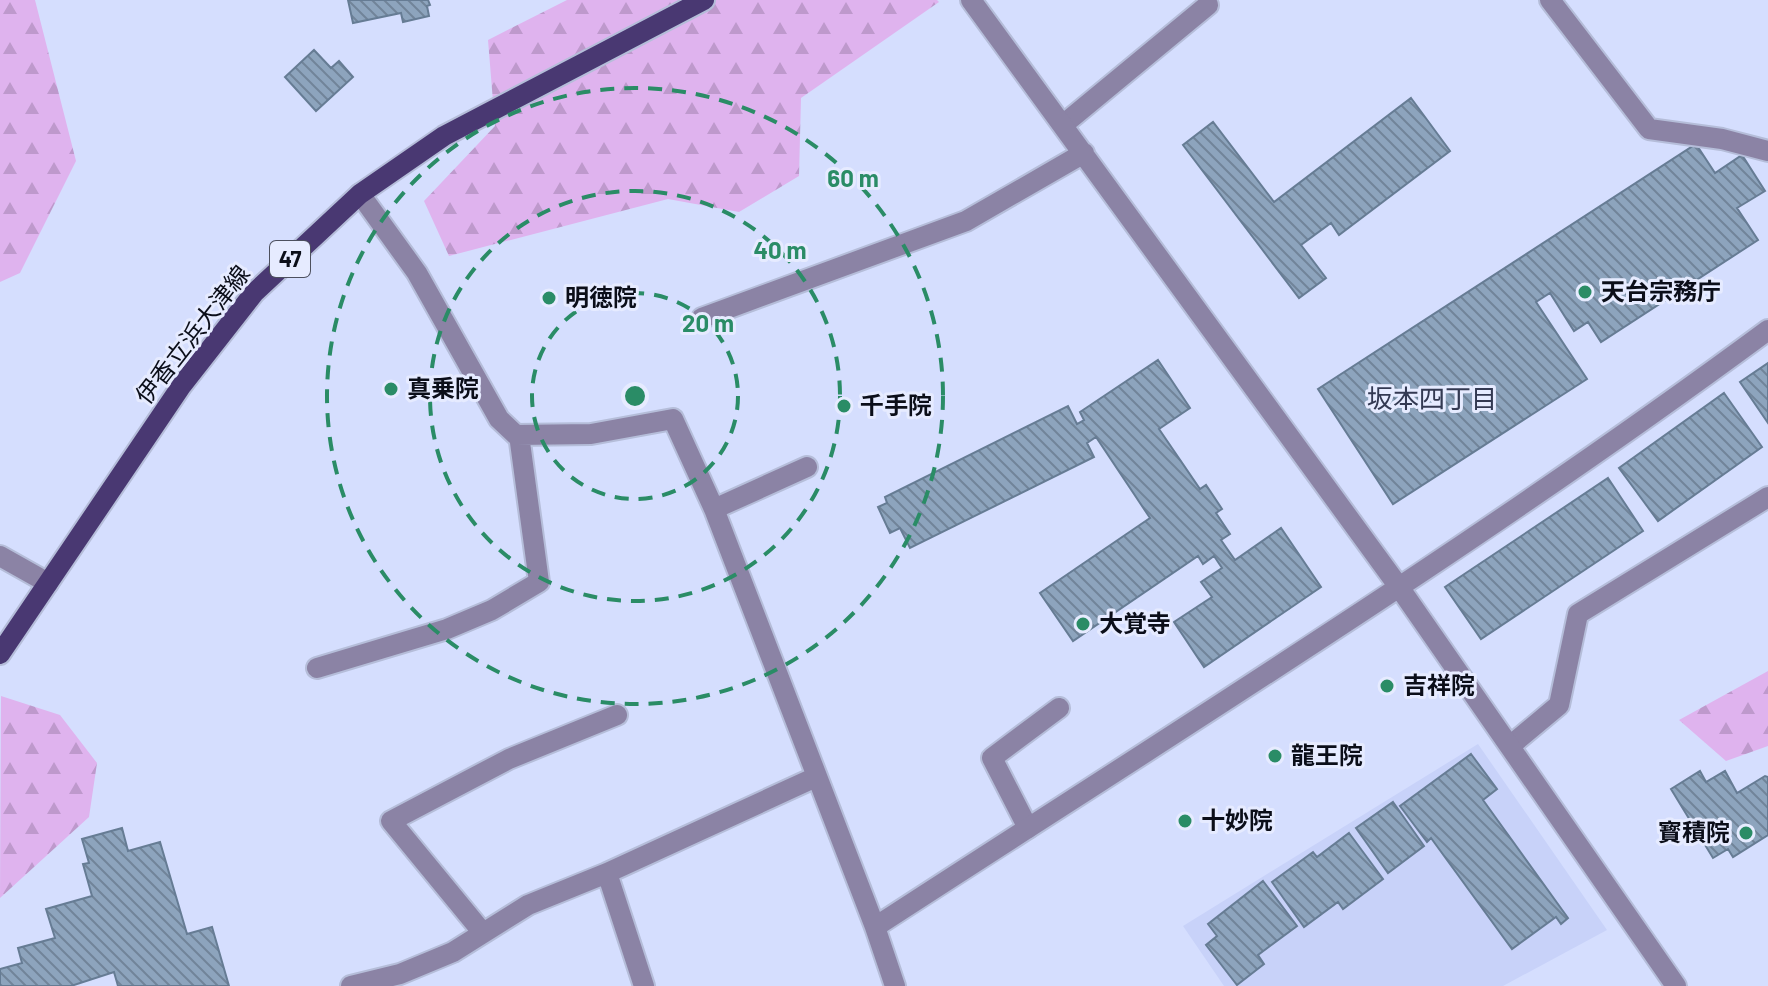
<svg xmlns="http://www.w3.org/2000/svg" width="1768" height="986" viewBox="0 0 1768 986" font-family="Barlow,'Noto Sans JP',sans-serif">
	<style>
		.built { fill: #c8d2f9 }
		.forest { fill: url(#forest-firs) }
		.building { fill: url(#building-back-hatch); stroke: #667c94; stroke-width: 2 }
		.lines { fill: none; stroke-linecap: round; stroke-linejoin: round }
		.lane-casing { stroke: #b5bdd9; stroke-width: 24 }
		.street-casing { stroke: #b5bdd9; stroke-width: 24 }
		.primary-casing { stroke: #b5bdd9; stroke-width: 24 }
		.lane { stroke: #8b83a5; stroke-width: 20 }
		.street { stroke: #8b83a5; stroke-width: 20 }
		.primary { stroke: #493872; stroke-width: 20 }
		.ring { fill: none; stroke: #2a8c66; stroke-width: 4; stroke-dasharray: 14 10 }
		.poi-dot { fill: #2a8c66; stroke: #e6ebff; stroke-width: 3 }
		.labels { text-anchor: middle; stroke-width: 6; stroke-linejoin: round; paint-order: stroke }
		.shield { fill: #e6ebff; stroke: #4d505e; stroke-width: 2 }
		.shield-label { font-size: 22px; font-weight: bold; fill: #0b0e19 }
		.poi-label { font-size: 24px; font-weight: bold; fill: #0b0e19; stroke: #e6ebff; text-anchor: start }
		.street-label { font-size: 24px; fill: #0b0e19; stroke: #e6ebff }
		.neighbourhood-label { font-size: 26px; fill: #333952; stroke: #e6ebff }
		.centre { fill: #2a8c66; stroke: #e6ebff; stroke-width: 4 }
		.ring-label { font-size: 24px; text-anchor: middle; font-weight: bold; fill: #2a8c66; stroke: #e6ebff; stroke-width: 6; stroke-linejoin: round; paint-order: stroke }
	</style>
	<defs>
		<pattern id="forest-firs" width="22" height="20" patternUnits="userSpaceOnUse" patternTransform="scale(2)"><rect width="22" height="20" fill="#dfb3ee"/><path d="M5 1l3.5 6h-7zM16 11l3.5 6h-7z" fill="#be99cc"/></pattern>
		<pattern id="building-back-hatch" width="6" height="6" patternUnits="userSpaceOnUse" patternTransform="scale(2)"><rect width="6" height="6" fill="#8da4bd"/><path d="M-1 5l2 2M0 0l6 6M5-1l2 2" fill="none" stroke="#718499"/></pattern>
	</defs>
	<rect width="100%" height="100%" fill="#d5defe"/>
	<path class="built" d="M 1478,744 L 1607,930 L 1503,986 L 1224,986 L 1183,926 Z"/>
	<path class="forest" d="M 0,0 L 35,0 L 76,161 L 20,273 L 0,282 Z
		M 567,0 L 937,0 L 939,2 L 801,98 L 799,176 L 739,212 L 668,199 L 449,256 L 424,201 L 495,126 L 488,40 Z
		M 1768,671 L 1768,746 L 1726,761 L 1679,720 Z
		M 1,696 L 60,715 L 97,763 L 89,817 L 0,898 Z"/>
	<path class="building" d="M 348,0 L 428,0 L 430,5 L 427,6 L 429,16 L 403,22 L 401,13 L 353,23 Z
		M 314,50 L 331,68 L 339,61 L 353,77 L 316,111 L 285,77 Z
		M 1411,98 L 1450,151 L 1339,235 L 1331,223 L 1301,245 L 1326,278 L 1299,298 L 1183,145 L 1213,122 L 1274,202 Z
		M 1696,144 L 1715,173 L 1742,155 L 1765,191 L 1737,208 L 1758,240 L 1601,342 L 1588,322 L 1574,331 L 1550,293 L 1536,302 L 1587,379 L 1393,504 L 1318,389 Z
		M 1158,360 L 1190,408 L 1159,429 L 1200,489 L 1206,485 L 1222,509 L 1216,513 L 1230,534 L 1221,540 L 1235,560 L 1281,528 L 1321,587 L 1204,667 L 1174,622 L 1212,597 L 1201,582 L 1222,568 L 1214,556 L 1203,564 L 1198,556 L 1073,641 L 1040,593 L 1150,518 L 1096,437 L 1087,443 L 1094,457 L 910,548 L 900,528 L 890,533 L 878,507 L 887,503 L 885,497 L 1068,406 L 1077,424 L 1084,420 L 1080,412 Z
		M 1768,363 L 1768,423 L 1740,382 Z
		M 1724,393 L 1762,447 L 1658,521 L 1619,468 Z
		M 1608,478 L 1643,531 L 1481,639 L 1445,587 Z
		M 1471,754 L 1497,789 L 1483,800 L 1568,918 L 1561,924 L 1556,917 L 1512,949 L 1431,838 L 1427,842 L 1400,806 Z
		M 1700,771 L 1706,782 L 1725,771 L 1737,793 L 1765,776 L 1768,777 L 1768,835 L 1733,857 L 1728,849 L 1713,858 L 1671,789 Z
		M 1393,802 L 1424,846 L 1388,873 L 1356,828 Z
		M 122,828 L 128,851 L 160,842 L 187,934 L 212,927 L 229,986 L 118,986 L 114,972 L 71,986 L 0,986 L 0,969 L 22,963 L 18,948 L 55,938 L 46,909 L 92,896 L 83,864 L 89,863 L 82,839 Z
		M 1349,833 L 1383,879 L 1343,909 L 1338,902 L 1304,927 L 1272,882 L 1313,852 L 1317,857 Z
		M 1263,881 L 1297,926 L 1258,955 L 1264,964 L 1237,985 L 1206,945 L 1217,936 L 1208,924 Z"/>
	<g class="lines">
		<g class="lane-casing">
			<path id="lane" d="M 1550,0 L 1649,129 L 1722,139 L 1768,151
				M 1064,124 L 1208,5
				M 1510,746 L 1559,705 L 1578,614 L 1768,497
				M 1028,828 L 992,758 L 1059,708"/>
		</g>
		<g class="street-casing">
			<path id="street" d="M 971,0 L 1399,587 L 1676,986
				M 360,194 L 417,273 L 499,419 L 516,435 L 591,434 L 673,419 L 714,509 L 875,927 L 895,986
				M 702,318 L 966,221 L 1084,153
				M 714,509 L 807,467
				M 0,556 L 48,583
				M 317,668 L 447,629 L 492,610 L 539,582 L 519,435
				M 607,873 L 644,986
				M 875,927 C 1175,732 1480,543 1768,330
				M 483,933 L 391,821 L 509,759 L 617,715
				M 351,986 L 400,974 L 453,952 L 528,905 L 607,873 L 816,777"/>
		</g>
		<g class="primary-casing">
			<path id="primary" d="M 0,654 L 182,385 L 254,293 L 360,194 L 444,136 L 704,0"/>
		</g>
		<use href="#lane" class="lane"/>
		<use href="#street" class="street"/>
		<use href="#primary" class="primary"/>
	</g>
	<g class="ring">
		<circle cx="635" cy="396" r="103"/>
		<circle cx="635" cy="396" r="205"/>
		<circle cx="635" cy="396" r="308"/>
	</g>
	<g class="poi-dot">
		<circle cx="1585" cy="292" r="8"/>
		<circle cx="549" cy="298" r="8"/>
		<circle cx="391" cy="389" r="8"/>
		<circle cx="844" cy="406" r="8"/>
		<circle cx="1083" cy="624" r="8"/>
		<circle cx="1387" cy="686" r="8"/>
		<circle cx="1275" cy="756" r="8"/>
		<circle cx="1185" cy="821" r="8"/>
		<circle cx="1746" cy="833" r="8"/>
	</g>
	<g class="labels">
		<rect class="shield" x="270" y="241" width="40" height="36" rx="6"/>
		<g class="shield-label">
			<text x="290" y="267">47</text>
		</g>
		<g class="poi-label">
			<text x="1601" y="300">天台宗務庁</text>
			<text x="565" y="306">明徳院</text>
			<text x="407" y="397">真乗院</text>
			<text x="860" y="414">千手院</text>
			<text x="1099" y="632">大覚寺</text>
			<text x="1403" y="694">吉祥院</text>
			<text x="1291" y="764">龍王院</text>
			<text x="1201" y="829">十妙院</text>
			<text x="1730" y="841" text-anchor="end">寳積院</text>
		</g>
		<g class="street-label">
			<text transform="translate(193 335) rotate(-52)" y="8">伊香立浜大津線</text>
		</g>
		<g class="neighbourhood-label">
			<text x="1432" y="408">坂本四丁目</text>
		</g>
	</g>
	<circle cx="635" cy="396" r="12" class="centre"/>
	<g class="ring-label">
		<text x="853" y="187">60 m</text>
		<text x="780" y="259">40 m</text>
		<text x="708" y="332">20 m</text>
	</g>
</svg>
